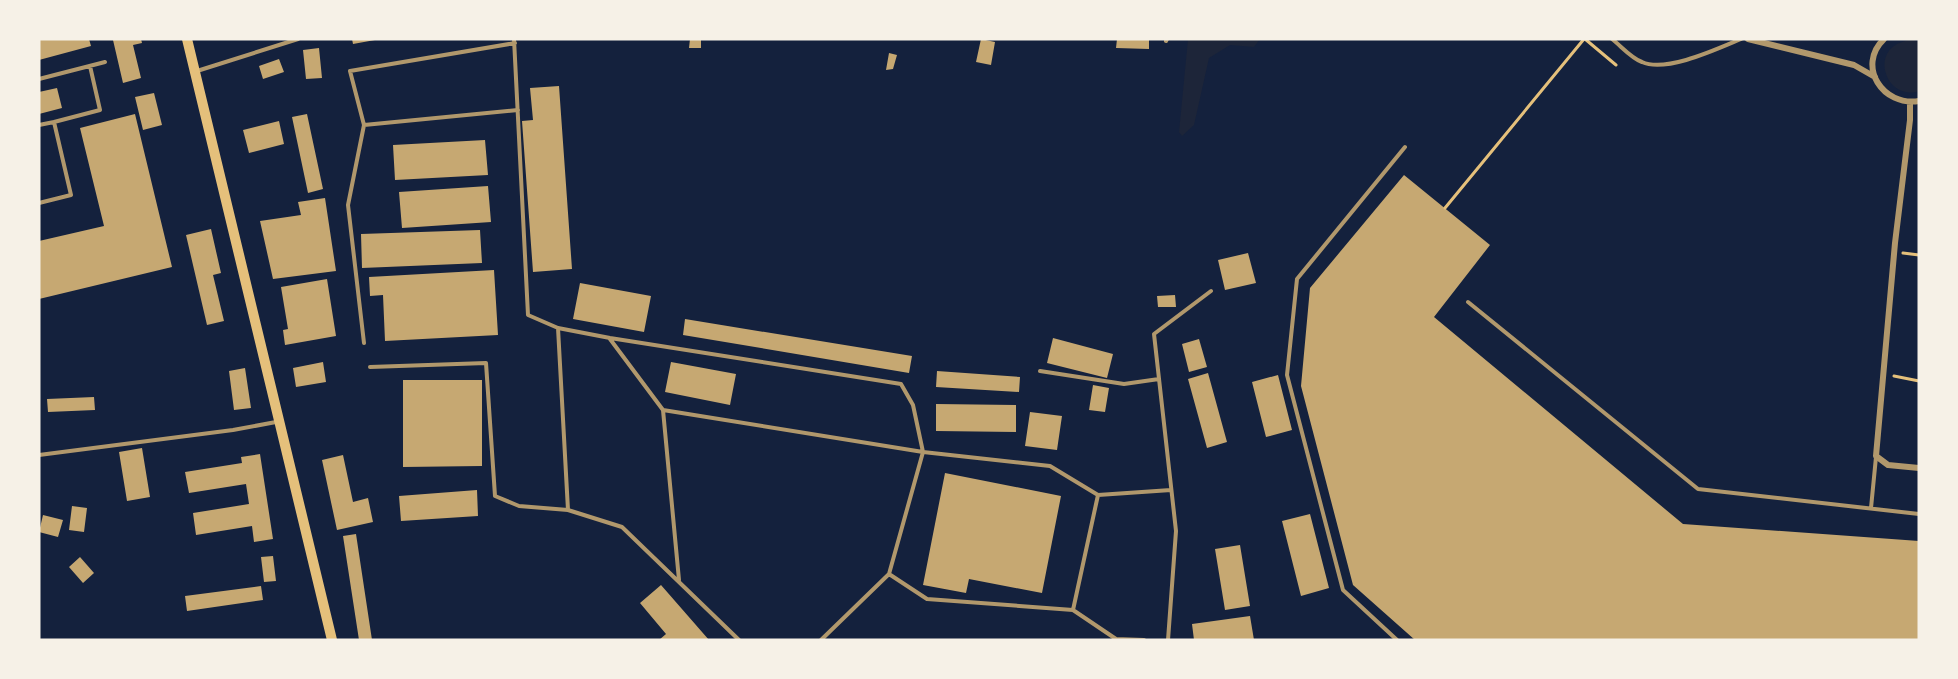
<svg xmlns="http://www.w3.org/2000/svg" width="1958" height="679" viewBox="0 0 1958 679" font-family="Lato,sans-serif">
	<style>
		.green { fill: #1d2539 }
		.building { fill: #c6a872 }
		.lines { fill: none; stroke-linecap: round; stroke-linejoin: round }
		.path { stroke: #e5c07b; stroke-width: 3 }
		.service { stroke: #b1986c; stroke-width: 4 }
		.minor { stroke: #b1986c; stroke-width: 6 }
		.secondary { stroke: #e5c07b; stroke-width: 10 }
	</style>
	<rect width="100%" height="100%" fill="#14213d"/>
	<path class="green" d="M 1188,39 L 1260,39 L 1254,47 L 1230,45 L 1209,58 L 1194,125 L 1182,136 L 1179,132 Z
		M 1911,39 L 1919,42 L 1919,91 C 1889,101 1871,58 1897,44 C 1901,42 1906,41 1911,39 Z"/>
	<path class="building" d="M 39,39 L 89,39 L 91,46 L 39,60 Z
		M 118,39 L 141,39 L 142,43 L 133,45 L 141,78 L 123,83 L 113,40 Z
		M 352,39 L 375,39 L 375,40 L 353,44 Z
		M 690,39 L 701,39 L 701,48 L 689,48 Z
		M 981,39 L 995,42 L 991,65 L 976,62 Z
		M 1117,39 L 1149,39 L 1149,49 L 1116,48 Z
		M 319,48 L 322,78 L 306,79 L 303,50 Z
		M 889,53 L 897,55 L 893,69 L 886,70 Z
		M 279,59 L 284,72 L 263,79 L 259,66 Z
		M 559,86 L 572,269 L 533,272 L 522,121 L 533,120 L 530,88 Z
		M 57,88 L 62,108 L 39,114 L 39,92 Z
		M 154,93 L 162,125 L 143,130 L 135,97 Z
		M 135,114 L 172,267 L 39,299 L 39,241 L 104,226 L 80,128 Z
		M 307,114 L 323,189 L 308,193 L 292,117 Z
		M 279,121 L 284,144 L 249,153 L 243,130 Z
		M 485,140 L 488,175 L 395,180 L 393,145 Z
		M 1404,175 L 1490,245 L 1434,317 L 1683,524 L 1919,541 L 1919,640 L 1415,640 L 1353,585 L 1301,386 L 1310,288 Z
		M 488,186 L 491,222 L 402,228 L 399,192 Z
		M 325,198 L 336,271 L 273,279 L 260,221 L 301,215 L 298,202 Z
		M 211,229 L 221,273 L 213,275 L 224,321 L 207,325 L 186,235 Z
		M 480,230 L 482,263 L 362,268 L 361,234 Z
		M 1248,253 L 1256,283 L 1225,290 L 1218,260 Z
		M 494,270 L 498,335 L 385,341 L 383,295 L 370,296 L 369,277 Z
		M 327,279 L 336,336 L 285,345 L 283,330 L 288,329 L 281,287 Z
		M 580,283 L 651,296 L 644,332 L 573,319 Z
		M 1175,295 L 1176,307 L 1158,307 L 1157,296 Z
		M 685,319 L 912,356 L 909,373 L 683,335 Z
		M 1053,338 L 1113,354 L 1107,378 L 1047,363 Z
		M 1199,339 L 1207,367 L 1189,372 L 1182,344 Z
		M 323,362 L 326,382 L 296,387 L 293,368 Z
		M 671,362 L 736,374 L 730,405 L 665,392 Z
		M 245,368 L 251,408 L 234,410 L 229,371 Z
		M 937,371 L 1020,377 L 1019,392 L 936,387 Z
		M 1208,373 L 1227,442 L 1207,448 L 1188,379 Z
		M 1278,375 L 1292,430 L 1266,437 L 1252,382 Z
		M 403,380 L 482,380 L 482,466 L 403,467 Z
		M 1093,385 L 1109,388 L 1105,412 L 1089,410 Z
		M 94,397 L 95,410 L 48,412 L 47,399 Z
		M 936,404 L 1016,405 L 1016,432 L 936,431 Z
		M 1030,412 L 1062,416 L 1057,450 L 1025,446 Z
		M 142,448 L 150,497 L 127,501 L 119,452 Z
		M 260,454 L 273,539 L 254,542 L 252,526 L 196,535 L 193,513 L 249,504 L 246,484 L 189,493 L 185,472 L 242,463 L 241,457 Z
		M 343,455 L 353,502 L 368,498 L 373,522 L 337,530 L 322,460 Z
		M 945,473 L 1061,496 L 1042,593 L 969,579 L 966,593 L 923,585 Z
		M 477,490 L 478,516 L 401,521 L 399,496 Z
		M 72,506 L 87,508 L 84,532 L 69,530 Z
		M 1310,514 L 1329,588 L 1301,596 L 1282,521 Z
		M 43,515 L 63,520 L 58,537 L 39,532 Z
		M 356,534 L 372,640 L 359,640 L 343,536 Z
		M 1240,545 L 1250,606 L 1225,610 L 1215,549 Z
		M 273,556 L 276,581 L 264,582 L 261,557 Z
		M 80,557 L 94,573 L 83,583 L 69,567 Z
		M 661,585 L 709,640 L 659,640 L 666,634 L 640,603 Z
		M 261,586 L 263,600 L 187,611 L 185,596 Z
		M 1250,616 L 1254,640 L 1194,640 L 1192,624 Z"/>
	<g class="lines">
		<path class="path" d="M 1585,39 L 1616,65
			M 1445,208 L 1584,39
			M 1903,253 L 1919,255
			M 1894,376 L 1919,381"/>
		<path class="service" d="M 514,39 L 528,315 L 558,328 L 610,338 L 901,384 L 913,405 L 923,452 L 889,574 L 821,640
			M 1612,39 C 1621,46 1631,58 1642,62 C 1666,73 1717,49 1741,39
			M 1166,41 L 1167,39
			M 197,71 L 298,39
			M 39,79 L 105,62
			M 54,122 L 100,110 L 90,66
			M 39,125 L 54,122 L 71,195 L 39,203
			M 364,125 L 518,110
			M 1468,302 L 1698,489 L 1919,514
			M 558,328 L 568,510
			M 610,339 L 663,410 L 679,580
			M 364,343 L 348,205 L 364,125 L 350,71 L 515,43
			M 370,367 L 486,363 L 495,496 L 519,506 L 568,510 L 622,527 L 739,640
			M 1040,371 L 1124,384 L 1159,379
			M 663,410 L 923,452 L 1050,466 L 1098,495 L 1171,490
			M 39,455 L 233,430 L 276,422
			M 1871,508 L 1876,457
			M 889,574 L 927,599 L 1073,610 L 1098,495
			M 1073,610 L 1116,639
			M 1116,639 L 1144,640
			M 1168,640 L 1176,531 L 1154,334 L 1211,291
			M 1397,640 L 1343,590 L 1287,375 L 1297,279 L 1405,147"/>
		<path class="minor" d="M 1748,39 L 1854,65 L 1875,77
			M 1884,39 C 1856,66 1883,107 1919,101
			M 1910,102 L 1910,120 L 1895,243 L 1876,456 L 1888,465 L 1919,468"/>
		<path class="secondary" d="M 187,39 L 332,640"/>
	</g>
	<rect width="1958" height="679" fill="none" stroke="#f6f1e7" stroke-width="81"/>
</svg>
